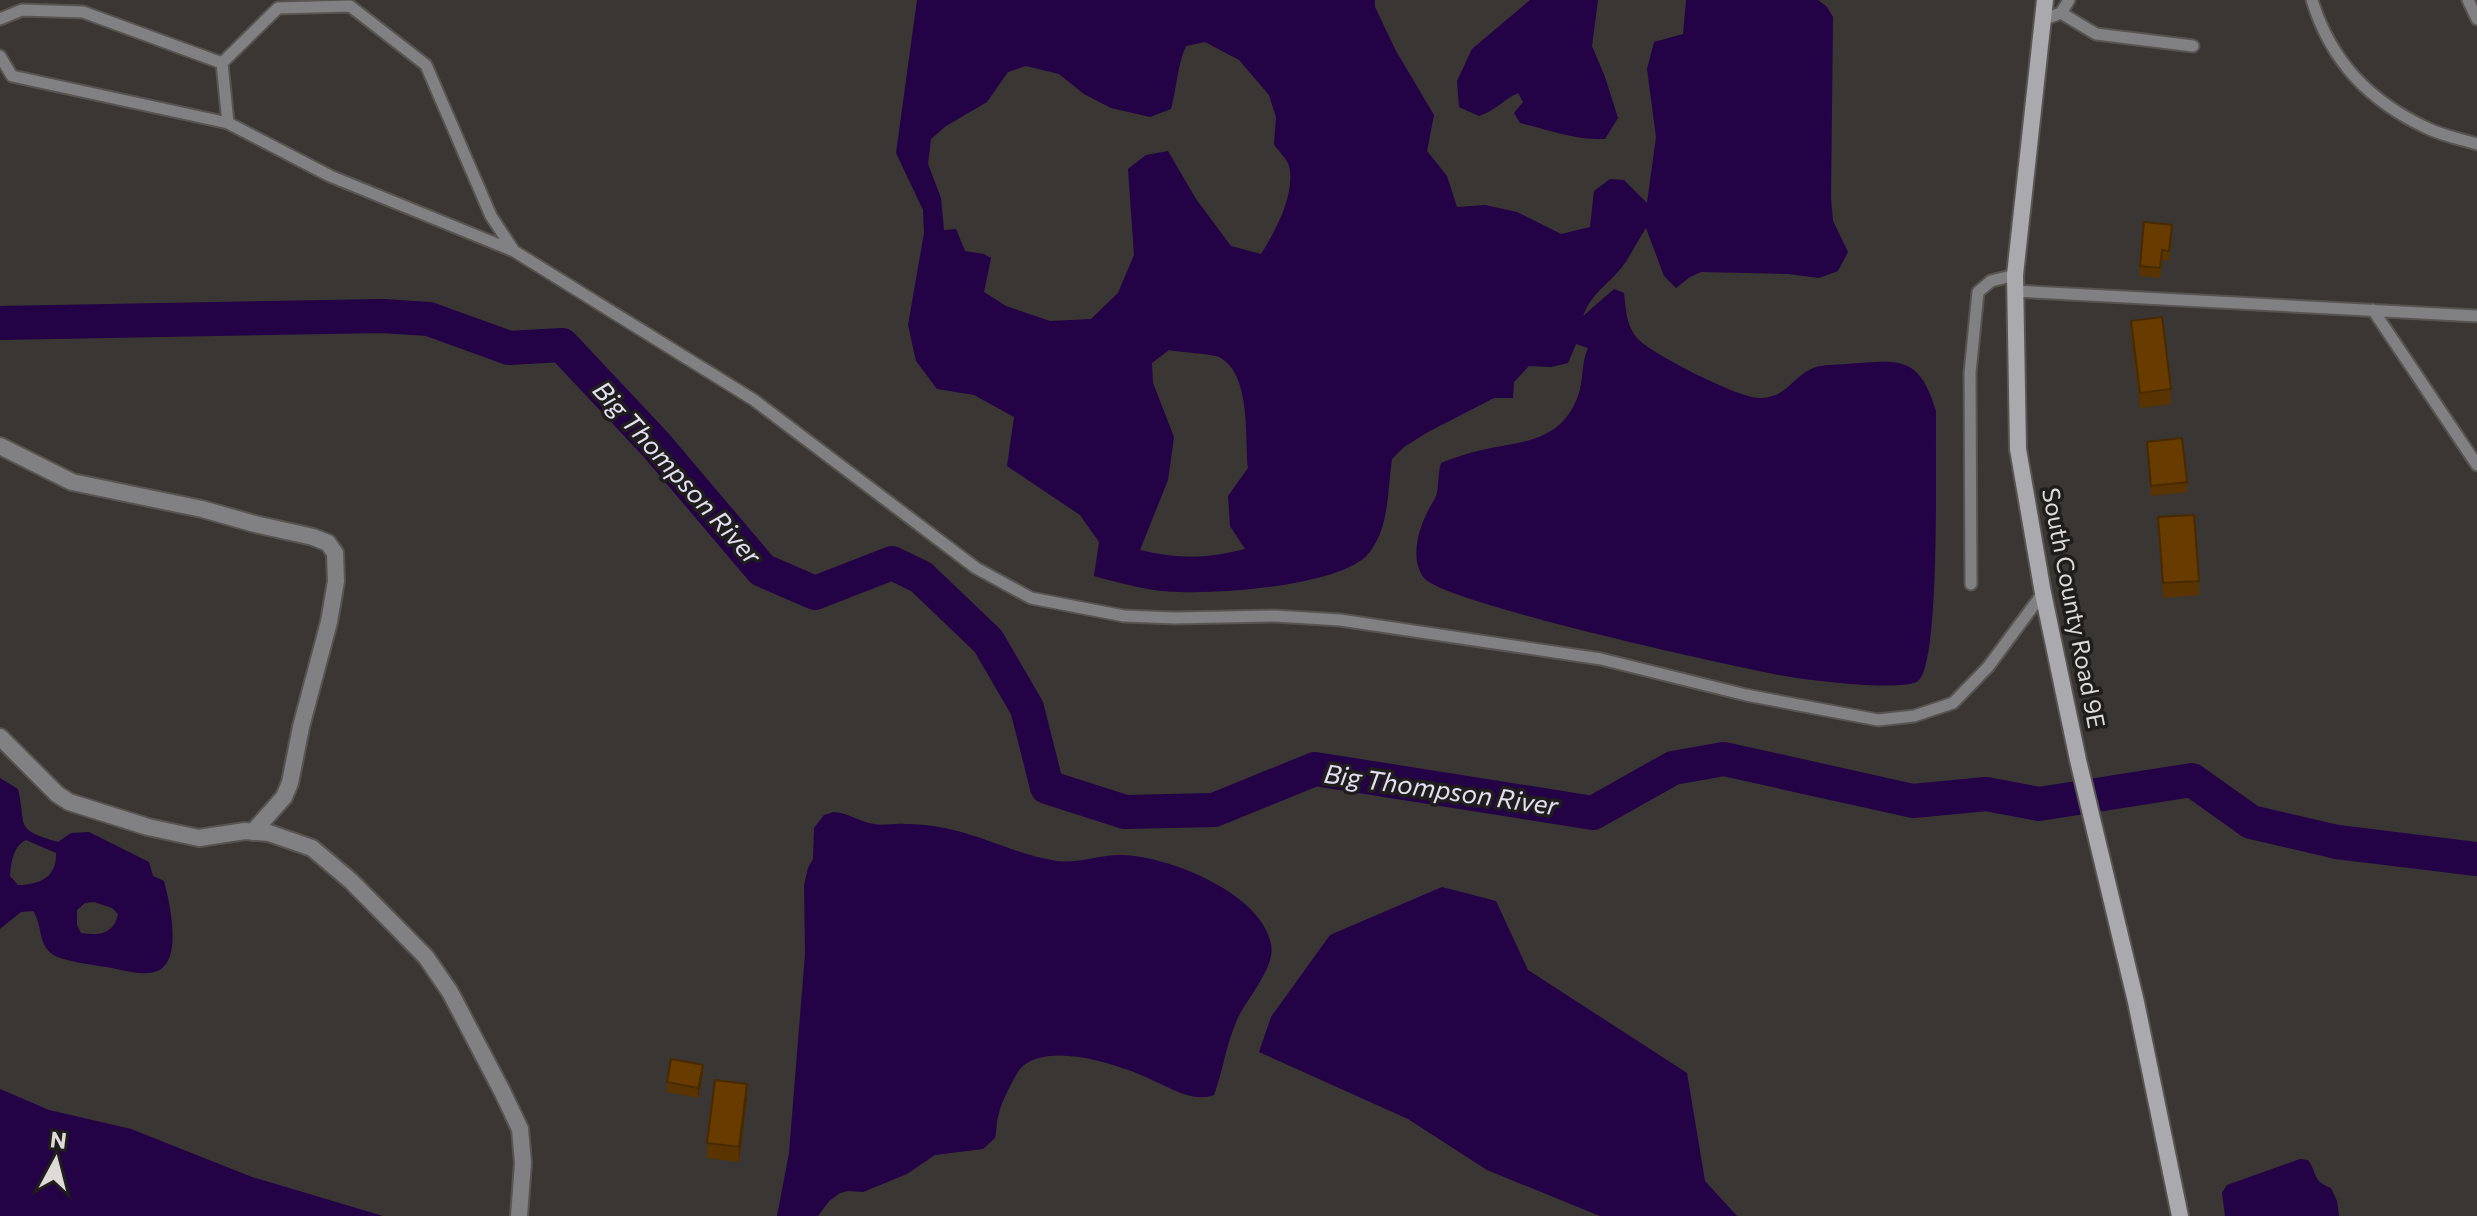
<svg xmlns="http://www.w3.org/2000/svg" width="2477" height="1216" viewBox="0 0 2477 1216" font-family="Commissioner,sans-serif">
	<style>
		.water { fill: #230246; fill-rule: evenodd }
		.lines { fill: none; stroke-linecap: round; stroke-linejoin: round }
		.river { stroke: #230246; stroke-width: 34 }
		.lane-casing { stroke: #575451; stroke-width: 15 }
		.street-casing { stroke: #575451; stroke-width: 20 }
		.secondary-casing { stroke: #575451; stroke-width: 20 }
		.lane { stroke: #818082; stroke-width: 11 }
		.street { stroke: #818082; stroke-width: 16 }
		.secondary { stroke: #aaa9ad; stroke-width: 16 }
		.wall { fill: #593400 }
		.shaded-wall { fill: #492a00 }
		.building { fill: #683c00; stroke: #492a00; stroke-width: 2 }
		.labels { text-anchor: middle; stroke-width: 7; stroke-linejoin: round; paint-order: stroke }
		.street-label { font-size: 24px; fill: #dddad8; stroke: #1f1e1c }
		.water-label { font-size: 26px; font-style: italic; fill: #e5dff4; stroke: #1f1e1c }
	</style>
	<rect width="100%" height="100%" fill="#393633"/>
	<path class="water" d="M 917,0 L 1375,0 L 1375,7 L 1396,51 L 1434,115 L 1427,151 L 1447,176 L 1457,207 L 1485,205 L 1517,212 L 1561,234 L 1590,227 L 1594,191 L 1610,179 L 1624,180 L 1647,203 L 1656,137 L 1647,69 L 1654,42 L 1683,34 L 1686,0 L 1818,0 L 1827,7 L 1833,17 L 1831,198 L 1833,221 L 1848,252 L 1838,271 L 1819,278 L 1788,274 L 1701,272 L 1690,277 L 1676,288 L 1664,276 L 1646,228 C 1638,240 1631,255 1622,267 C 1608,285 1592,292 1583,316 L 1614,289 L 1624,293 C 1626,309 1626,326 1638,339 C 1652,354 1738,398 1759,398 C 1786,398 1791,379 1811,369 C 1820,364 1837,365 1847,364 C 1900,360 1919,355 1936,411 C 1935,449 1941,666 1918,681 C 1902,692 1806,680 1785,676 C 1735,667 1444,603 1424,578 C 1409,559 1419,527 1429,509 C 1432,503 1436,498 1437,493 C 1439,482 1438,473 1441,463 C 1454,458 1468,453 1482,450 C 1523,441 1561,442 1578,396 C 1584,380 1581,363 1588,348 L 1576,344 L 1568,363 L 1551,367 L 1529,366 L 1514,382 L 1513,398 L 1494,398 L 1428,432 L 1404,447 L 1392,459 C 1387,492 1390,526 1369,553 C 1341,588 1197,597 1154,590 C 1134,587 1113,581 1094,576 L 1099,542 L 1080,515 L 1007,466 L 1014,417 L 974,395 L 937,389 L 916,361 L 908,325 L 924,233 L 923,210 L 896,153 ZM 1205,42 L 1239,60 L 1269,95 L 1276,117 L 1274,145 C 1279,151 1287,159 1289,166 C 1296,193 1275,232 1261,254 L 1231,246 L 1196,199 L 1168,151 L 1146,155 L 1128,169 L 1134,255 L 1118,293 L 1091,319 L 1050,321 L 1006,306 L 984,292 L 991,258 L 984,254 L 965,251 L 956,229 L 944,230 L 941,198 L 928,164 L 931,139 L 946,126 L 987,102 L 1008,72 L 1026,66 L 1059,74 L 1084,94 L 1111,108 L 1150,117 L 1171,109 C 1177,87 1177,66 1186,46 ZM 1169,350 C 1178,352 1214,354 1219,357 C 1251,373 1245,436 1248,468 L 1228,496 L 1230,526 L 1245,549 C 1206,559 1179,559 1140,550 L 1168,480 L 1174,437 L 1153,383 L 1152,363 Z
		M 1530,0 L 1598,0 L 1592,46 L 1605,77 L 1618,118 L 1605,139 C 1573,140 1551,130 1520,123 L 1514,113 L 1523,102 L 1518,93 C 1503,100 1495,111 1479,116 L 1459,107 L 1457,81 L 1472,49 Z
		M 0,778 L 18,789 C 27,827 13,829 58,842 L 71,833 L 89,832 L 149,862 L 153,876 L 164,881 C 170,904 186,971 149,973 C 135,974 119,969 106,967 C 93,965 62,961 52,954 C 37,942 43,925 33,911 L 21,912 L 0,929 ZM 26,840 L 56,853 C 57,876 41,885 18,885 L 10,876 C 11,863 13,846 26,840 ZM 94,902 L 112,908 L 118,914 C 114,934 99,936 81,933 L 77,925 L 77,910 L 85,903 Z
		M 834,812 C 849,813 860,822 874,824 C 884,826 894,823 905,824 C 920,824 938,826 953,830 C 988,838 1021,856 1057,861 C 1080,864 1101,854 1123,855 C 1170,857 1261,893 1271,944 C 1276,968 1246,999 1237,1020 C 1226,1044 1223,1071 1214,1095 C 1192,1103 1169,1087 1150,1079 C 1120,1065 1046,1040 1020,1069 C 1014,1077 1001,1103 999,1113 C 996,1121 997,1130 995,1138 L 983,1149 L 935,1155 L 907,1174 L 863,1192 L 848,1191 L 840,1193 L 829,1201 L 818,1216 L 777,1216 L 789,1153 L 805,954 L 804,885 L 808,868 L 813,859 L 814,828 L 824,815 Z
		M 1442,887 L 1496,901 L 1528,970 L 1687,1073 L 1705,1181 L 1737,1216 L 1600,1216 L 1487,1170 L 1408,1119 L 1259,1052 L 1271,1017 L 1330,935 Z
		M 0,1089 L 49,1110 L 131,1129 L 252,1177 L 383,1216 L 0,1216 Z
		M 2300,1159 L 2308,1160 C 2318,1174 2312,1181 2331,1188 L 2337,1201 L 2339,1216 L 2225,1216 L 2222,1193 L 2227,1185 Z"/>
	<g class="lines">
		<path class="river" d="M 0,323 L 383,316 L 429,319 L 509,348 L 562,345 L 656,445 L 762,570 L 815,593 L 892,563 L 921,577 L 988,641 L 1027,708 L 1047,787 L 1125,812 L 1214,810 L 1315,769 L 1593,813 L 1673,768 L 1724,759 L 1913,801 L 1986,794 L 2039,804 L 2192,780 L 2251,822 L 2337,842 L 2477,859"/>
		<g class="lane-casing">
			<path id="lane" d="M 2312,0 C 2331,62 2370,102 2429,129 C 2444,136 2461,139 2477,144
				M 2468,0 L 2477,19
				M 2061,13 L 2096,34 L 2193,46
				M 0,19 L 22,10 L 83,12 L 222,63
				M 2042,20 L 2061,13 L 2069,0
				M 0,56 L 12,76 L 228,123
				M 514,251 L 330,176 L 228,123 L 222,63 L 278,8 L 350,6 L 426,65 L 491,216 L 514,251 L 754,400 L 976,568 L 1031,598 L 1124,616 L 1175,618 L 1275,616 L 1340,620 L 1601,659 L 1746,695 L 1878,720 L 1914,716 L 1953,703 L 1988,667 L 2043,593
				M 2015,291 L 2477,316
				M 2373,310 L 2477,465
				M 1971,584 L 1970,373 L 1978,292 L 1991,281 L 2015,275"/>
		</g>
		<g class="street-casing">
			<path id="street" d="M 0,446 L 72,482 L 202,509 L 255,524 L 313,537 L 328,543 L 335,553 L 336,581 L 329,622 L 301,727 L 290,783 L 284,797 L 253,832
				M 0,737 L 57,794 L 69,802 L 148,827 L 199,838 L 245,831 L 269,833 L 312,848 L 351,881 L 426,957 L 450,992 L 502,1091 L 520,1129 L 523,1163 L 519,1216"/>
		</g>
		<g class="secondary-casing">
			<path id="secondary" d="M 2045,0 L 2015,275 L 2018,449 L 2043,593 L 2078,760 L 2136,1002 L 2180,1216"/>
		</g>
		<use href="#lane" class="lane"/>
		<use href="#street" class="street"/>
		<use href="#secondary" class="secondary"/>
	</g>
	<path class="wall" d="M 2172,235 L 2169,261 L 2162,260 L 2160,278 L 2140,276 L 2140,266 Z
		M 2131,321 L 2171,389 L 2171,404 L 2140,408 L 2131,336 Z
		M 2147,442 L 2187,482 L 2187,492 L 2151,496 Z
		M 2158,517 L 2199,581 L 2199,595 L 2163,598 Z
		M 703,1074 L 698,1098 L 667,1092 L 667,1082 Z
		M 747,1099 L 739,1162 L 707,1158 L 707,1143 Z"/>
	<path class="shaded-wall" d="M 703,1065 L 703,1074 L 698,1098 L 698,1088 Z
		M 747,1084 L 747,1099 L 739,1162 L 739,1147 Z"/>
	<path class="building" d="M 2144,222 L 2172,225 L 2169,251 L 2162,250 L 2160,268 L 2140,266 Z
		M 2162,317 L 2171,389 L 2140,393 L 2131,321 Z
		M 2182,438 L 2187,482 L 2151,486 L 2147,442 Z
		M 2194,515 L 2199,581 L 2163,583 L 2158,517 Z
		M 671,1059 L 703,1065 L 698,1088 L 667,1082 Z
		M 715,1080 L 747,1084 L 739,1147 L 707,1143 Z"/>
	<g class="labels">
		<g class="street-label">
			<text transform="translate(2073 608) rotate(79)" y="8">South County Road 9E</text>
		</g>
		<g class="water-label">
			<text transform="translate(677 473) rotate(48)" y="9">Big Thompson River</text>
			<text transform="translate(1441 790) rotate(8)" y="9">Big Thompson River</text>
		</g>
	</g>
	<g transform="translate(56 1160) rotate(7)" stroke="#1f1e1c" stroke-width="6" paint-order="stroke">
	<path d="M0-6L14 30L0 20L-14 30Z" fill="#dddad8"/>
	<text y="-12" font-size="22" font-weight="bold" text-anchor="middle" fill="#dddad8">N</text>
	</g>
</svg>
